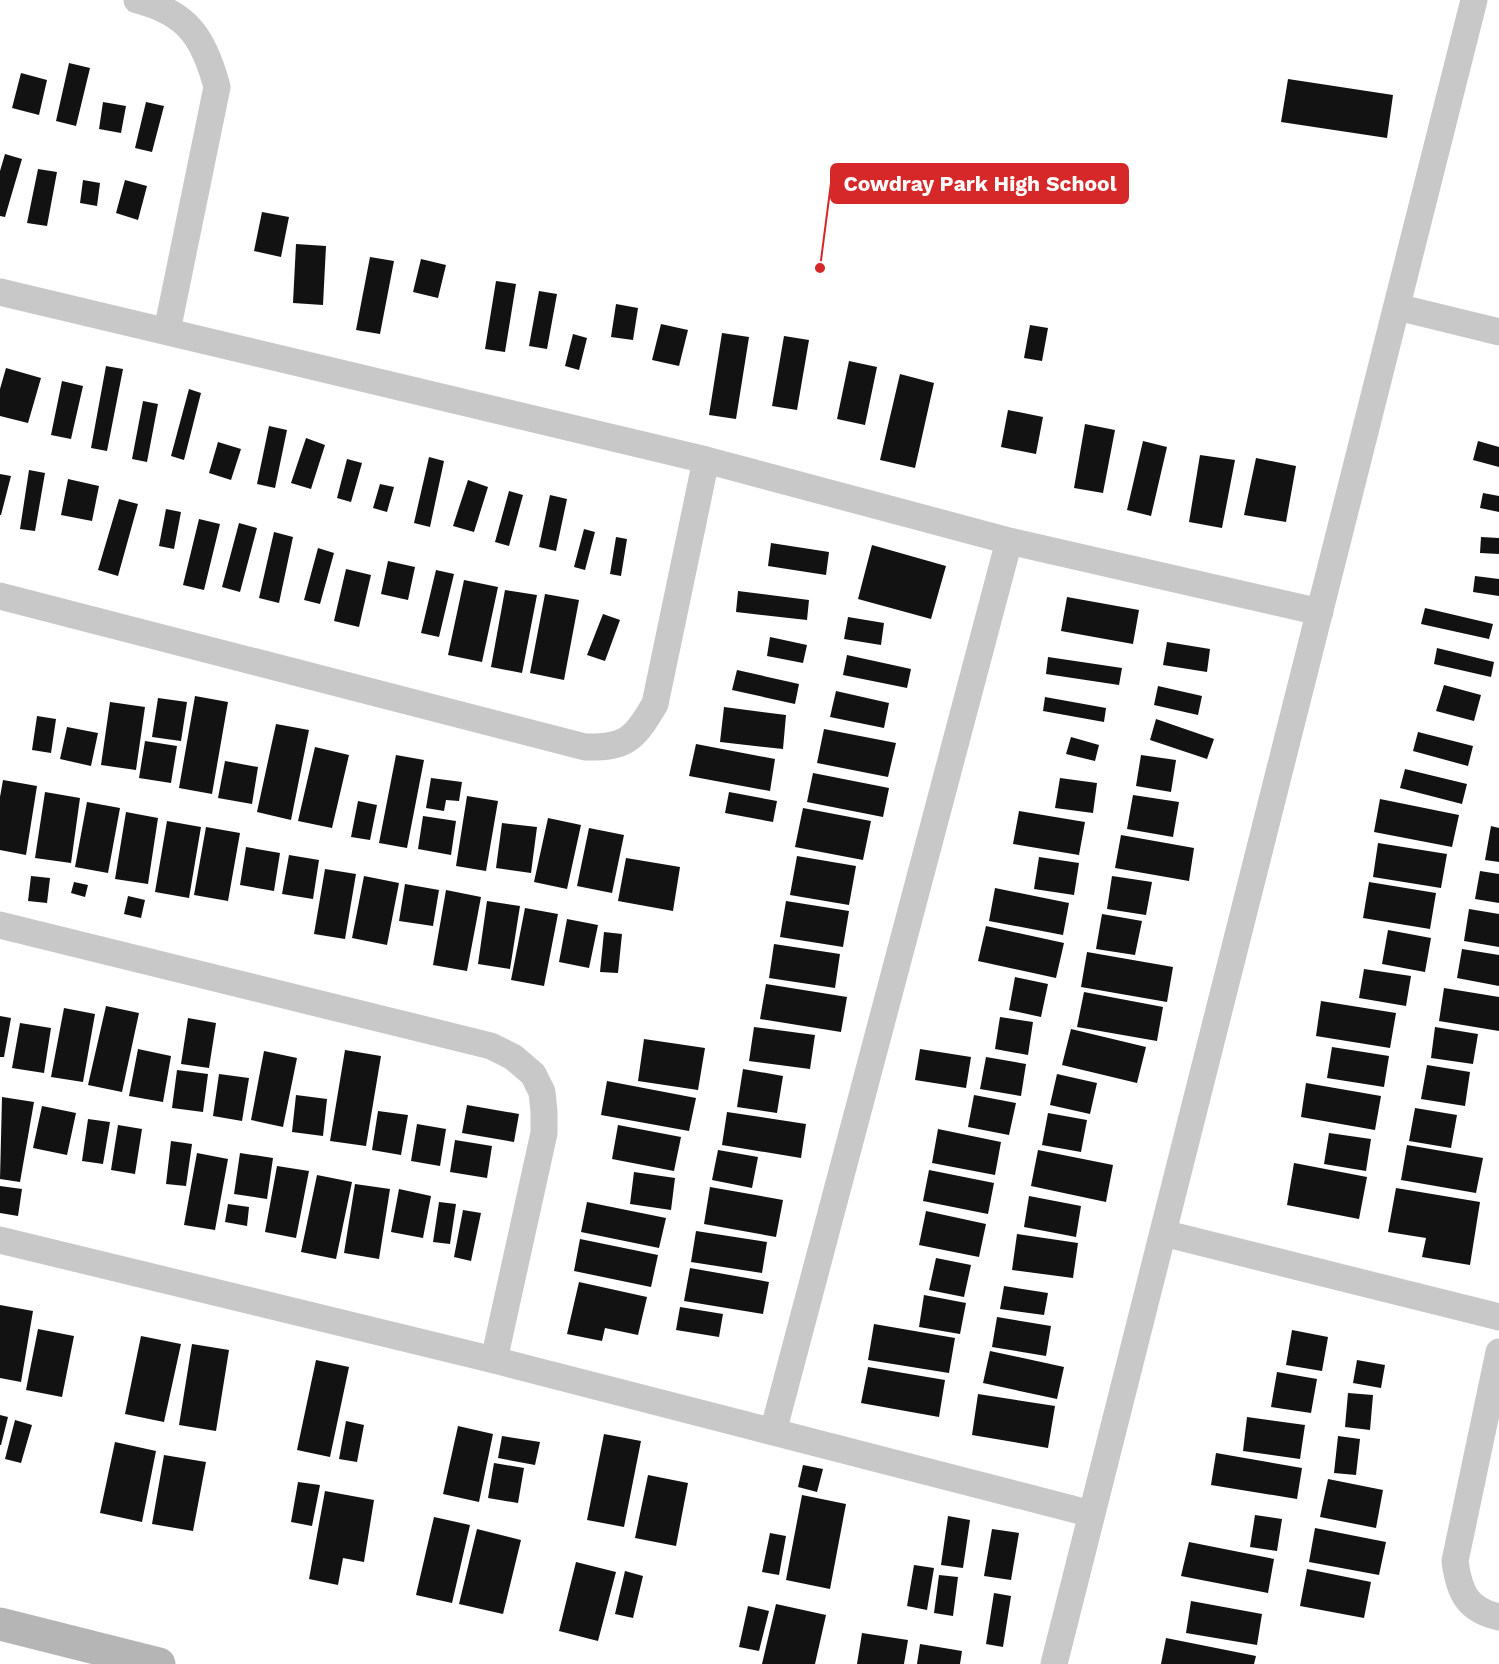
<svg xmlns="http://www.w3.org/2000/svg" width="1499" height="1664" viewBox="0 0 1499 1664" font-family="'Work Sans',sans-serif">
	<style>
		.building { fill: #121212 }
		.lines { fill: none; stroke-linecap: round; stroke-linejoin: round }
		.street { stroke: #c8c8c8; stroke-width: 27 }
		.secondary { stroke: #b5b5b5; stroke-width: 33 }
		.leader { fill: none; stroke: #d62828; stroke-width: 2 }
		.callout-dot { fill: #d62828; stroke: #fff; stroke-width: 2 }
		.callout { fill: #d62828; stroke: #d62828; stroke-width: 2 }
		.callout-label { font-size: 21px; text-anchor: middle; font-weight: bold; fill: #fff }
	</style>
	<rect width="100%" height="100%" fill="#fff"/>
	<path class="building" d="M 69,63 L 90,68 L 76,126 L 56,121 Z
		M 21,73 L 47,80 L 39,115 L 12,108 Z
		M 1288,79 L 1393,95 L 1387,138 L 1281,122 Z
		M 103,102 L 126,106 L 121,133 L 99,129 Z
		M 146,102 L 164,106 L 152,152 L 135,148 Z
		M 5,154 L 22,159 L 5,217 L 0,216 L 0,171 Z
		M 38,169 L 57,172 L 47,226 L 27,223 Z
		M 83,180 L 100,183 L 97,206 L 80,203 Z
		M 125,180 L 147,186 L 138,220 L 116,213 Z
		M 262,212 L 289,217 L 281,257 L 254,251 Z
		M 296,244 L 326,246 L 323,305 L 293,303 Z
		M 370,257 L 394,261 L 380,334 L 356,330 Z
		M 421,259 L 446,265 L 438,298 L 413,292 Z
		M 496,281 L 516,284 L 505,352 L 485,349 Z
		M 539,291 L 557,294 L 547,349 L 529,346 Z
		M 616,304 L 638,308 L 633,340 L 611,337 Z
		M 661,324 L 688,330 L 679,366 L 652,360 Z
		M 1030,325 L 1048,328 L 1042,361 L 1024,358 Z
		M 722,333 L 749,337 L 736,419 L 709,415 Z
		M 573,334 L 587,338 L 579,370 L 565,366 Z
		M 784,336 L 809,340 L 797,410 L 772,406 Z
		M 849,361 L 877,367 L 865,425 L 837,419 Z
		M 106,366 L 123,369 L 107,451 L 91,448 Z
		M 6,368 L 41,378 L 28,423 L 0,416 L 0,389 Z
		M 900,374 L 934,383 L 915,468 L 880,460 Z
		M 62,381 L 83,386 L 71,439 L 51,435 Z
		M 189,389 L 201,393 L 184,460 L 171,456 Z
		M 143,401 L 158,404 L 147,462 L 132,459 Z
		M 1008,410 L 1043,417 L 1036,454 L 1001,447 Z
		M 1085,424 L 1115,430 L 1103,493 L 1074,488 Z
		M 269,426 L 287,430 L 275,488 L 257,484 Z
		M 306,438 L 325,445 L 311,489 L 291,483 Z
		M 1143,441 L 1167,447 L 1151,516 L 1127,510 Z
		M 1478,441 L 1499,447 L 1499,467 L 1473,460 Z
		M 218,442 L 241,449 L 231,480 L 209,473 Z
		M 1200,455 L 1235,460 L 1222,528 L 1189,522 Z
		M 429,457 L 444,461 L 430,527 L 414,523 Z
		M 1256,458 L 1296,466 L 1286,522 L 1244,515 Z
		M 347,459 L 362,463 L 351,502 L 337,498 Z
		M 29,470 L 45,473 L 35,531 L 20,529 Z
		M 0,474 L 11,476 L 1,515 L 0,515 Z
		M 68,479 L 99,486 L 92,521 L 61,515 Z
		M 468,480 L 488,487 L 474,532 L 453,526 Z
		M 380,484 L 394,487 L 387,512 L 373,508 Z
		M 509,491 L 523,495 L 509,546 L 495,542 Z
		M 1483,493 L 1499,496 L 1499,512 L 1480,508 Z
		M 550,495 L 567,499 L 556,551 L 539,547 Z
		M 119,499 L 138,504 L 118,576 L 98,570 Z
		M 166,509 L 181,512 L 174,549 L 159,546 Z
		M 199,519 L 220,524 L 204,590 L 183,585 Z
		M 239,523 L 257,528 L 240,592 L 222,587 Z
		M 584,529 L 595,532 L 585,570 L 574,567 Z
		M 274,532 L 293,537 L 279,603 L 259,598 Z
		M 616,537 L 627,539 L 621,576 L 610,574 Z
		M 1481,537 L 1499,538 L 1499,554 L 1480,553 Z
		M 771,543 L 829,552 L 826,575 L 768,566 Z
		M 872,545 L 946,566 L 931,619 L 858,599 Z
		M 318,548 L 334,553 L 320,604 L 304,600 Z
		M 388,561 L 415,567 L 408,600 L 381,594 Z
		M 346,569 L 371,575 L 359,627 L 334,621 Z
		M 436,570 L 454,574 L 439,637 L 421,633 Z
		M 1475,576 L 1499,579 L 1499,596 L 1473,592 Z
		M 464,580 L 498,587 L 482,662 L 448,655 Z
		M 505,590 L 537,595 L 522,673 L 491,667 Z
		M 738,591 L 809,600 L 807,620 L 736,612 Z
		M 545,594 L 579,600 L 564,680 L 530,673 Z
		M 1067,597 L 1139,610 L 1133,644 L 1061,631 Z
		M 1425,608 L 1493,624 L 1489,639 L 1421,624 Z
		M 603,614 L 620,620 L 605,661 L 587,655 Z
		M 848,617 L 884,623 L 881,645 L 844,639 Z
		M 770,637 L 807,645 L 803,663 L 767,656 Z
		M 1167,642 L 1210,649 L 1207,672 L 1163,665 Z
		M 1437,648 L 1494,662 L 1491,677 L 1434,664 Z
		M 847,655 L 911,669 L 907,688 L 843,675 Z
		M 1048,657 L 1122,668 L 1119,685 L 1046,674 Z
		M 737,670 L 799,684 L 795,704 L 732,690 Z
		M 1444,685 L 1481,695 L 1474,721 L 1436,711 Z
		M 1158,686 L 1202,696 L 1198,715 L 1154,705 Z
		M 836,691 L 889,703 L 884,728 L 830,717 Z
		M 195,696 L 228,702 L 212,794 L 179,788 Z
		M 1045,697 L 1106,708 L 1104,722 L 1043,711 Z
		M 158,698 L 187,702 L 181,741 L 152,737 Z
		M 110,702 L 145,707 L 136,770 L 101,765 Z
		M 724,707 L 786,715 L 783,749 L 720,742 Z
		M 37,716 L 56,719 L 51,753 L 32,750 Z
		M 1156,719 L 1214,739 L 1207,759 L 1150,740 Z
		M 276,724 L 309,730 L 291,820 L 257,812 Z
		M 67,727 L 98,733 L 91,766 L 60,759 Z
		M 824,729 L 896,743 L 888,777 L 817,763 Z
		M 1418,732 L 1473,746 L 1468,766 L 1413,751 Z
		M 1071,737 L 1099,745 L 1095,761 L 1066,754 Z
		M 145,741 L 177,746 L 171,783 L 139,778 Z
		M 696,744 L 775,759 L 770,791 L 689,776 Z
		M 315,747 L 349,755 L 332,828 L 298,821 Z
		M 396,755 L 424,760 L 407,848 L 379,843 Z
		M 1141,755 L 1176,760 L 1171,792 L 1136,786 Z
		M 225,761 L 258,767 L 252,804 L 218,798 Z
		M 1405,769 L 1467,784 L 1462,804 L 1400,788 Z
		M 813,773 L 889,788 L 883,817 L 807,802 Z
		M 431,778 L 462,782 L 459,801 L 446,800 L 444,811 L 426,808 Z
		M 1060,778 L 1097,783 L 1093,813 L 1055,808 Z
		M 3,780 L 37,786 L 26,855 L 0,850 L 0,797 Z
		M 45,792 L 80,798 L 71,863 L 35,858 Z
		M 729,792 L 777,801 L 773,822 L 725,813 Z
		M 1133,795 L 1179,802 L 1173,837 L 1127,829 Z
		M 467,796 L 498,801 L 486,871 L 456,866 Z
		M 1380,799 L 1459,815 L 1452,847 L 1374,832 Z
		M 358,801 L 377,805 L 370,840 L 351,837 Z
		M 87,802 L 120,808 L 108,873 L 75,867 Z
		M 803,808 L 871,821 L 863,860 L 795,847 Z
		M 1019,811 L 1085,822 L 1079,855 L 1013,844 Z
		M 126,812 L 158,818 L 148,884 L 115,879 Z
		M 423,816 L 456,821 L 451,855 L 418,849 Z
		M 548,818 L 581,825 L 567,889 L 534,882 Z
		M 167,821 L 201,827 L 189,898 L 155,892 Z
		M 502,823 L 537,827 L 531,873 L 496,868 Z
		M 1491,826 L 1499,828 L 1499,862 L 1485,860 Z
		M 206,827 L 240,833 L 228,901 L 194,895 Z
		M 589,828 L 624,835 L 612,893 L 577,886 Z
		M 1121,835 L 1194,848 L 1189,881 L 1115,868 Z
		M 1378,843 L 1447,854 L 1441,888 L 1373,877 Z
		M 246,847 L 280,853 L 274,891 L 240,885 Z
		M 289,855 L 319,860 L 313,899 L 282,894 Z
		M 797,856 L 856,866 L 849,905 L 790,895 Z
		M 1039,857 L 1079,863 L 1074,895 L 1034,889 Z
		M 626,858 L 680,867 L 673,911 L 618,901 Z
		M 325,869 L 356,874 L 345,939 L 314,934 Z
		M 1480,871 L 1499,874 L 1499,903 L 1475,899 Z
		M 31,876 L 50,878 L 47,903 L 28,901 Z
		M 364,876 L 399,883 L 387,945 L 352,938 Z
		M 1112,876 L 1152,882 L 1146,915 L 1107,909 Z
		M 74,882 L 88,885 L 85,897 L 71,893 Z
		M 1369,882 L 1436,893 L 1430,929 L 1363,918 Z
		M 405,884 L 439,890 L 433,926 L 399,921 Z
		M 995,888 L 1069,903 L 1063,935 L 989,921 Z
		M 446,890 L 481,897 L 467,971 L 433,965 Z
		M 128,896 L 145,900 L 141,918 L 124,914 Z
		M 487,901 L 520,906 L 510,969 L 478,964 Z
		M 786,901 L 849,911 L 843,947 L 780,937 Z
		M 525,908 L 558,914 L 544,986 L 511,980 Z
		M 1469,909 L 1499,914 L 1499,947 L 1464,941 Z
		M 1102,914 L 1142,921 L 1135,955 L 1096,949 Z
		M 567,919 L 598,925 L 589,968 L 559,962 Z
		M 986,926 L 1064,943 L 1056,978 L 978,961 Z
		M 1388,930 L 1431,938 L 1425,972 L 1382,964 Z
		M 604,932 L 622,934 L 618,973 L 600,972 Z
		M 774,944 L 840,954 L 835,988 L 769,978 Z
		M 1462,949 L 1499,955 L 1499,986 L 1457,978 Z
		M 1087,952 L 1173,967 L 1167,1002 L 1081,987 Z
		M 1364,969 L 1411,976 L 1406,1006 L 1359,998 Z
		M 1015,977 L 1048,984 L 1041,1017 L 1009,1010 Z
		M 766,984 L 847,997 L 841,1032 L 760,1019 Z
		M 1444,988 L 1499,997 L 1499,1031 L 1439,1021 Z
		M 1084,992 L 1163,1007 L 1157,1041 L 1077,1027 Z
		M 1321,1001 L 1396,1013 L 1390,1048 L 1316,1036 Z
		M 106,1006 L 139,1013 L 122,1092 L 88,1085 Z
		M 64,1008 L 95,1014 L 83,1082 L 51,1077 Z
		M 0,1016 L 11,1018 L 4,1057 L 0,1057 Z
		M 1000,1017 L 1033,1022 L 1028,1055 L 995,1049 Z
		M 188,1018 L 216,1023 L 209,1068 L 181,1064 Z
		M 20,1023 L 51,1028 L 44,1073 L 12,1068 Z
		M 754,1027 L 815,1035 L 810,1069 L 749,1061 Z
		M 1435,1027 L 1478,1034 L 1473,1064 L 1431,1058 Z
		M 1071,1029 L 1146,1047 L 1137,1083 L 1062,1065 Z
		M 644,1039 L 705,1048 L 698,1090 L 638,1081 Z
		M 1332,1047 L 1389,1056 L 1384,1087 L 1327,1078 Z
		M 138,1049 L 171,1056 L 163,1102 L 129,1096 Z
		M 920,1049 L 971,1057 L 966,1088 L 915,1080 Z
		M 345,1050 L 381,1056 L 366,1146 L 330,1141 Z
		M 264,1051 L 297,1058 L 283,1127 L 251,1120 Z
		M 986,1057 L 1026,1064 L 1021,1096 L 980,1089 Z
		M 1427,1065 L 1470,1072 L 1465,1106 L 1421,1099 Z
		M 743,1069 L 783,1076 L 777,1113 L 737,1107 Z
		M 177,1070 L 208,1074 L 203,1112 L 172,1108 Z
		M 219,1074 L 249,1078 L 242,1121 L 213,1116 Z
		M 1057,1074 L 1097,1083 L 1090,1114 L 1050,1105 Z
		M 607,1081 L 696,1098 L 689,1131 L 601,1115 Z
		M 1306,1083 L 1381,1096 L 1375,1130 L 1301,1117 Z
		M 296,1095 L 327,1099 L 323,1136 L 292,1132 Z
		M 974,1095 L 1016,1103 L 1009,1135 L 968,1127 Z
		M 2,1097 L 34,1102 L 20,1182 L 0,1179 Z
		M 467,1105 L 519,1114 L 514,1142 L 462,1133 Z
		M 42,1106 L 76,1113 L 67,1155 L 33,1148 Z
		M 1415,1108 L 1457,1115 L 1451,1148 L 1409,1141 Z
		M 378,1111 L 408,1115 L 401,1155 L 372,1150 Z
		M 727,1112 L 806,1124 L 801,1158 L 722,1145 Z
		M 1048,1113 L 1087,1120 L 1081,1152 L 1042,1145 Z
		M 88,1119 L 110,1122 L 103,1164 L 82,1161 Z
		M 417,1124 L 446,1129 L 440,1166 L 411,1161 Z
		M 118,1125 L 142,1129 L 135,1174 L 111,1170 Z
		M 618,1125 L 681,1137 L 674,1171 L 612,1159 Z
		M 938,1129 L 1001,1142 L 995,1175 L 932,1163 Z
		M 1329,1133 L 1371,1139 L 1366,1171 L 1324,1164 Z
		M 455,1140 L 492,1146 L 487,1178 L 450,1172 Z
		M 171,1141 L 192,1144 L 186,1186 L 166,1184 Z
		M 1407,1145 L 1483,1158 L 1476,1193 L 1401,1180 Z
		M 718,1150 L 758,1157 L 752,1188 L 712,1180 Z
		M 1038,1150 L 1113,1165 L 1106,1202 L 1031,1186 Z
		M 197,1153 L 228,1159 L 215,1230 L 184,1225 Z
		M 240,1153 L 273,1158 L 267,1199 L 234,1194 Z
		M 1294,1163 L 1367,1177 L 1359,1219 L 1287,1205 Z
		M 277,1166 L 309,1171 L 296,1238 L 265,1232 Z
		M 929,1170 L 994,1183 L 988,1214 L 923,1201 Z
		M 634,1172 L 675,1178 L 671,1210 L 630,1204 Z
		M 317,1175 L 352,1182 L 336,1259 L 301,1252 Z
		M 355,1184 L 390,1189 L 379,1259 L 344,1253 Z
		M 0,1186 L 22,1189 L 18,1216 L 0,1213 Z
		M 710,1187 L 783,1200 L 776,1237 L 704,1224 Z
		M 1396,1188 L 1480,1202 L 1470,1265 L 1422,1257 L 1426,1238 L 1388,1232 Z
		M 399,1189 L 431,1196 L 423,1238 L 391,1232 Z
		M 1029,1196 L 1081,1206 L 1076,1237 L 1024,1227 Z
		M 439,1202 L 456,1204 L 450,1244 L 433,1242 Z
		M 587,1202 L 666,1218 L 659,1248 L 581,1232 Z
		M 228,1204 L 249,1207 L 247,1226 L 225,1222 Z
		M 463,1210 L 481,1213 L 471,1261 L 454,1257 Z
		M 926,1211 L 986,1224 L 979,1257 L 919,1245 Z
		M 696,1231 L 767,1242 L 762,1273 L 691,1262 Z
		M 1017,1234 L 1078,1243 L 1073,1278 L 1012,1270 Z
		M 580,1239 L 658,1255 L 651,1287 L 574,1271 Z
		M 936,1258 L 971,1265 L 964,1297 L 929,1290 Z
		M 690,1268 L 769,1282 L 763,1314 L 684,1301 Z
		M 579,1282 L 647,1297 L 638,1335 L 605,1328 L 602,1341 L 567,1334 Z
		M 1004,1286 L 1048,1293 L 1044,1315 L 1000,1309 Z
		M 924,1295 L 966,1303 L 960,1334 L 919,1327 Z
		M 0,1305 L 33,1311 L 21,1382 L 0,1378 Z
		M 680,1307 L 723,1314 L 719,1337 L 676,1330 Z
		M 997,1317 L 1051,1326 L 1046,1356 L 992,1347 Z
		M 874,1324 L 955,1338 L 949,1373 L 868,1360 Z
		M 38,1329 L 74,1336 L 62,1397 L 26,1390 Z
		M 1292,1330 L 1328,1337 L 1322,1371 L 1286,1365 Z
		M 141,1336 L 181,1344 L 164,1422 L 125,1414 Z
		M 192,1344 L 229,1350 L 216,1431 L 179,1425 Z
		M 990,1351 L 1064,1367 L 1057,1399 L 983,1383 Z
		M 316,1360 L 349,1367 L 330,1457 L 297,1450 Z
		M 1357,1360 L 1385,1365 L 1381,1388 L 1353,1383 Z
		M 868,1367 L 945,1380 L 939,1417 L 861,1403 Z
		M 1277,1372 L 1317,1379 L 1311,1413 L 1271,1407 Z
		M 1348,1393 L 1373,1395 L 1370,1430 L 1345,1427 Z
		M 978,1394 L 1055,1406 L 1048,1448 L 972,1435 Z
		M 0,1415 L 8,1417 L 1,1445 L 0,1445 Z
		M 1247,1417 L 1305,1425 L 1300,1459 L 1243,1451 Z
		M 15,1420 L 32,1425 L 21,1463 L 5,1459 Z
		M 346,1421 L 364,1425 L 357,1462 L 339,1459 Z
		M 458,1426 L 493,1434 L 479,1502 L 443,1494 Z
		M 604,1434 L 641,1441 L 624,1527 L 587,1520 Z
		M 502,1436 L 540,1442 L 535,1465 L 498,1458 Z
		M 1338,1436 L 1360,1439 L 1356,1475 L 1334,1473 Z
		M 115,1442 L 156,1451 L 142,1522 L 100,1513 Z
		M 1216,1453 L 1302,1468 L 1297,1499 L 1211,1485 Z
		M 164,1455 L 206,1462 L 193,1531 L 152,1524 Z
		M 494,1463 L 524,1468 L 518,1503 L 488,1498 Z
		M 803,1465 L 823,1469 L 817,1492 L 798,1487 Z
		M 648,1475 L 688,1483 L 676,1546 L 635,1538 Z
		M 1328,1479 L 1383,1490 L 1376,1528 L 1320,1517 Z
		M 298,1482 L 320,1485 L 312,1526 L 291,1522 Z
		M 325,1491 L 374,1500 L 364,1562 L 343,1558 L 338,1585 L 309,1579 Z
		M 802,1495 L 846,1504 L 830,1589 L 786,1580 Z
		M 1255,1515 L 1282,1519 L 1277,1551 L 1250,1547 Z
		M 948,1516 L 970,1520 L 963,1568 L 941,1565 Z
		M 434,1517 L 470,1525 L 452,1603 L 416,1595 Z
		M 1315,1528 L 1386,1542 L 1379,1575 L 1309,1562 Z
		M 477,1529 L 521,1540 L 503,1614 L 459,1604 Z
		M 992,1529 L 1019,1533 L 1011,1580 L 984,1576 Z
		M 770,1533 L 786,1536 L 779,1575 L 762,1572 Z
		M 1189,1542 L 1274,1559 L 1268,1593 L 1181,1576 Z
		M 576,1562 L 616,1572 L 598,1641 L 559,1631 Z
		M 914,1565 L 934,1568 L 927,1610 L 907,1606 Z
		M 1307,1569 L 1371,1582 L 1364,1618 L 1300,1606 Z
		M 625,1571 L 643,1576 L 633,1618 L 615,1614 Z
		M 939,1575 L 958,1577 L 953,1616 L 934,1613 Z
		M 994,1593 L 1011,1596 L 1003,1647 L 986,1644 Z
		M 1191,1601 L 1262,1614 L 1257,1645 L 1186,1633 Z
		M 776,1604 L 826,1615 L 815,1664 L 762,1664 Z
		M 748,1606 L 769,1611 L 759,1651 L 739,1647 Z
		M 862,1633 L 908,1640 L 904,1664 L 857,1664 Z
		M 1166,1638 L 1256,1656 L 1254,1664 L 1161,1664 Z
		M 920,1644 L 962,1651 L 960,1664 L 917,1664 Z"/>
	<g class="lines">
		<path class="street" d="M 137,0 C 188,13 204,38 217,87 L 167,331
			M 0,292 L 706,460 L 1009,541 L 1320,612
			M 1397,307 L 1499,332
			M 0,596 L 585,747 C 627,748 634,739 655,704 L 706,460
			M 0,925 L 491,1046 L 513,1057 L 533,1074 L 542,1092 L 544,1112 L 544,1133 L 494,1360
			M 1163,1233 L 1499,1317
			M 0,1240 L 494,1360 L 1092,1514
			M 1499,1352 L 1455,1561 C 1459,1592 1467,1610 1499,1617
			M 773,1432 L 1009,541
			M 1054,1664 L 1474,0"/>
		<path class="secondary" d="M 0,1624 L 159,1664"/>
	</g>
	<path class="leader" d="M820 268L831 183"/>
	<circle class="callout-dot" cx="820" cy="268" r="6"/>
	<rect class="callout" x="831" y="164" width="297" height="39" rx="6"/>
	<g class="callout-label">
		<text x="980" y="191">Cowdray Park High School</text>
	</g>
</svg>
